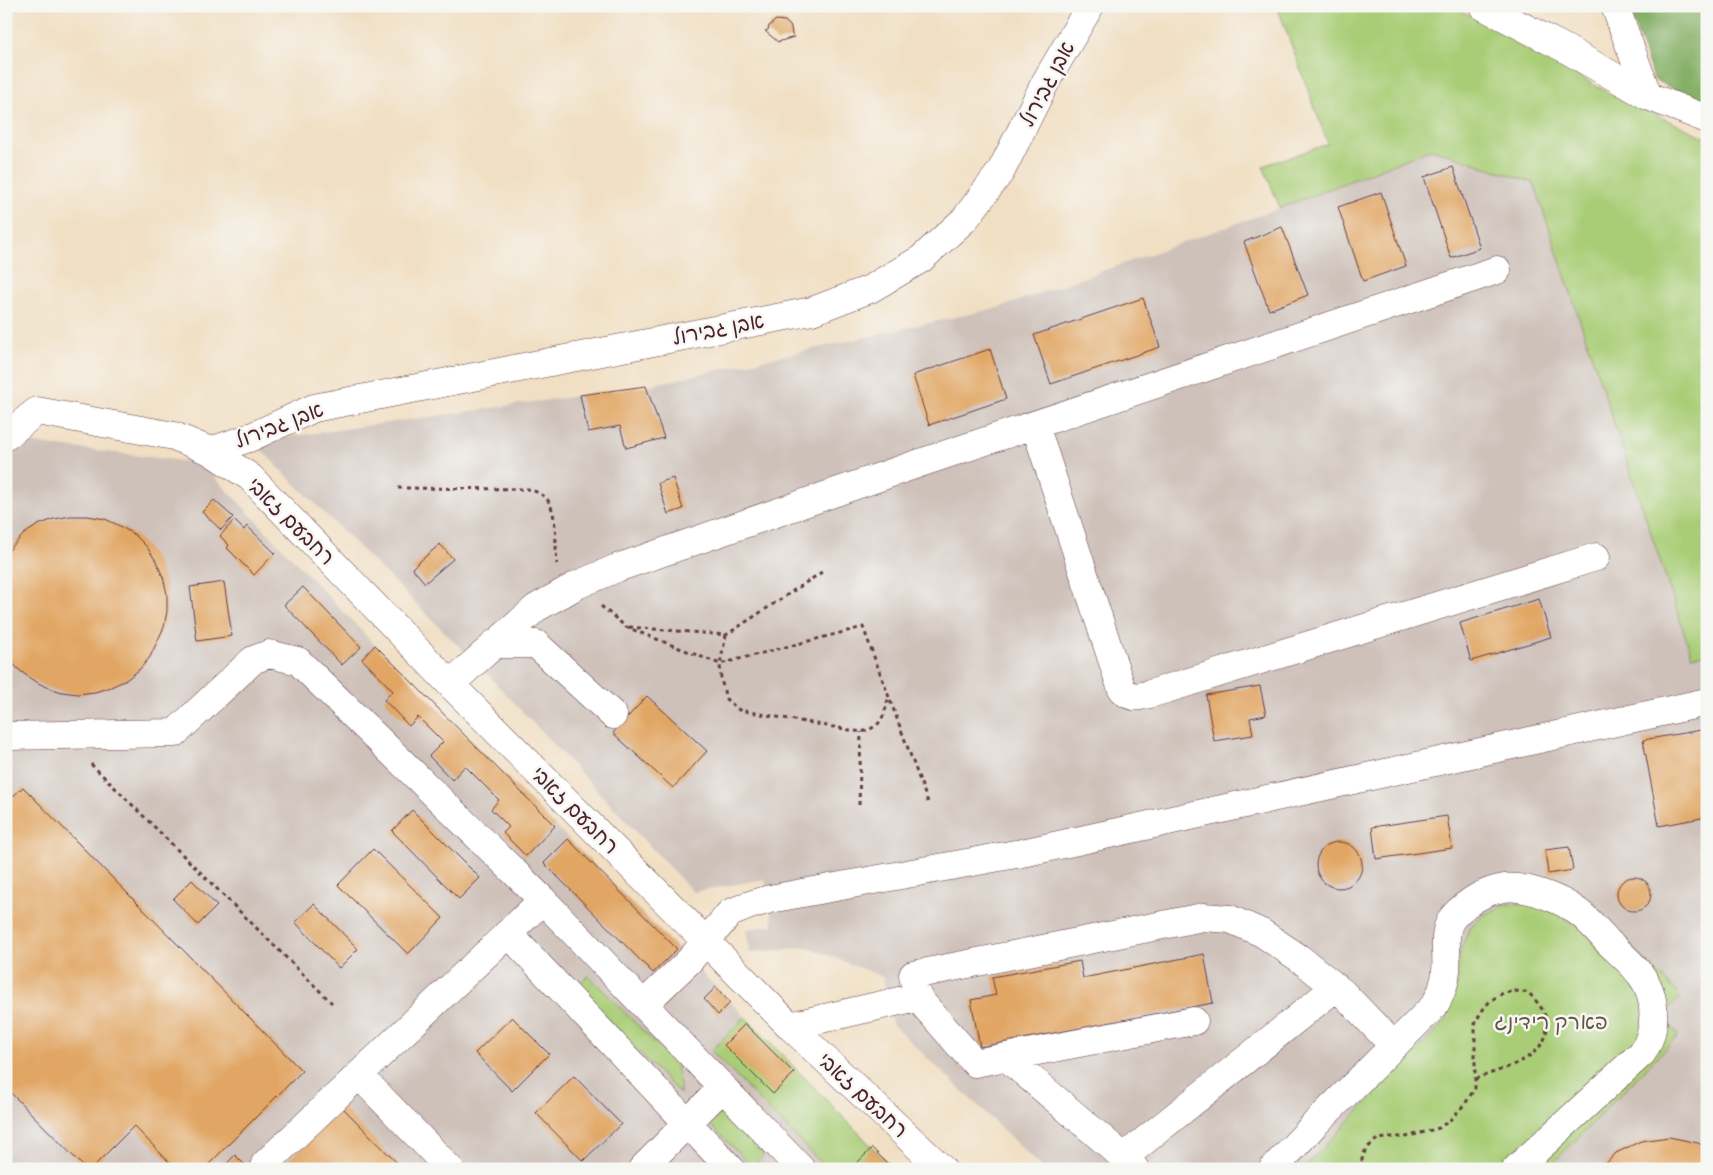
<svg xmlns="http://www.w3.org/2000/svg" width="1713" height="1175" viewBox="0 0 1713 1175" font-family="Caveat,'Playpen Sans Hebrew',sans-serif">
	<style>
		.industrial { fill: #cec1ba }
		.green { fill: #a9cd76; stroke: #7a7650 }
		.forest { fill: #86b067; stroke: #686849 }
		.building { fill: #e1a663 }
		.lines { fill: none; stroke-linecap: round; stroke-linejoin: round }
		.minor-casing { stroke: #633c42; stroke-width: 29 }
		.path { stroke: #633c42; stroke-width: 3; stroke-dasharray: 4 4; stroke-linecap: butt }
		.minor { stroke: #fff; stroke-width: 28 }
		.labels { text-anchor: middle; stroke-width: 5; stroke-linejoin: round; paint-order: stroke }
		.street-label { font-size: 21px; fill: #4a1f2b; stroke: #f6f6f2 }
		.park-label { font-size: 21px; fill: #665342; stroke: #f6f6f2 }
	</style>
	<rect width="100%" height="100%" fill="#f6f6f2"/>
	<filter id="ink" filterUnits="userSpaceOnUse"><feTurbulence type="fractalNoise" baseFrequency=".02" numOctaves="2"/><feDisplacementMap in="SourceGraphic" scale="10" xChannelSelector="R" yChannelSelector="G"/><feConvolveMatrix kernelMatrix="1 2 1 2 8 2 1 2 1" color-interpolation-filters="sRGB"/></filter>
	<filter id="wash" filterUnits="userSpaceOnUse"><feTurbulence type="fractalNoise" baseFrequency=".0096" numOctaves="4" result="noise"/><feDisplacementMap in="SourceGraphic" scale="20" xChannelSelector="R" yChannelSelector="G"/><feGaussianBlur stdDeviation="1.12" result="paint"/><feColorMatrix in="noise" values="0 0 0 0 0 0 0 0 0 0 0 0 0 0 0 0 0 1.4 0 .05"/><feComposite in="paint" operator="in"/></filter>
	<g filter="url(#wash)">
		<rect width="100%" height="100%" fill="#f1dfc3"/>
		<path class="industrial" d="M 1432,149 L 1534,183 L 1692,656 L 1707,653 L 1707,1169 L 1547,1169 L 1679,1036 L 1660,1016 L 1681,996 L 1595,911 L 1593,902 L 1569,923 L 1557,912 L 1457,985 L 1446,1020 L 1303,1169 L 1044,1169 L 892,1024 L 883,977 L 807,947 L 750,953 L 746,929 L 773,925 L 765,879 L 693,892 L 487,674 L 253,442 L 646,386 L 1001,307 L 1280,208 Z
			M 6,440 L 201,463 L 375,645 L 716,987 L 893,1169 L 6,1169 Z"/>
		<path class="green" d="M 1277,6 L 1453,6 L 1616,97 L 1707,138 L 1707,653 L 1692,656 L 1534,183 L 1432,149 L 1280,208 L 1263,166 L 1328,144 Z
			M 1593,901 L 1595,911 L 1681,996 L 1661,1016 L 1679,1035 L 1547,1169 L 1303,1169 L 1446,1020 L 1457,985 L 1460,951 L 1469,929 L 1484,915 L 1507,904 L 1534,903 L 1557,912 L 1569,923 Z
			M 588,975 L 675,1063 L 680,1084 L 680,1094 L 576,987 Z
			M 745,1017 L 894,1169 L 827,1169 L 711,1051 Z
			M 722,1112 L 764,1155 L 752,1167 L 710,1124 Z"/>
		<path class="forest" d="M 1628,6 L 1707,6 L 1707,106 L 1654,79 Z"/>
		<g id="blocks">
			<path class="building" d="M 776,20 L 785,21 L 791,27 L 792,35 L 794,37 L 778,42 L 765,31 L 768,30 L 769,26 Z
				M 1453,167 L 1480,248 L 1451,258 L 1424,177 Z
				M 1381,192 L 1406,266 L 1363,281 L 1338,207 Z
				M 1282,227 L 1308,295 L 1269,310 L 1244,242 Z
				M 1143,298 L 1160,347 L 1051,384 L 1034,335 Z
				M 990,349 L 1006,399 L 929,425 L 913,375 Z
				M 646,386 L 664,438 L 626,448 L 620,426 L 588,432 L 580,395 Z
				M 673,478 L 683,509 L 668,514 L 658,483 Z
				M 214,500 L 233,517 L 221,530 L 202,512 Z
				M 71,516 L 88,516 L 105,519 L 120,526 L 135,535 L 147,547 L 156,561 L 163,577 L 167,594 L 167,611 L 164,627 L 150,657 L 139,670 L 126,680 L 111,687 L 95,692 L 78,694 L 62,692 L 46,687 L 31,679 L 18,669 L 6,656 L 6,553 L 24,534 L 38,525 L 54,519 Z
				M 234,520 L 244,530 L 247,526 L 275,553 L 254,575 L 227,548 L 229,545 L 220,536 Z
				M 440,544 L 453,559 L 425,583 L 412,568 Z
				M 224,582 L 232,636 L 197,641 L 190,587 Z
				M 303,587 L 361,647 L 342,665 L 284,605 Z
				M 1539,599 L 1551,637 L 1471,661 L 1460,623 Z
				M 375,645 L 555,826 L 526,856 L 503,833 L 509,827 L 491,809 L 499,800 L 465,766 L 452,780 L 429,756 L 443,742 L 418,717 L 409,726 L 384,700 L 393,691 L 362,659 Z
				M 1260,686 L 1266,715 L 1250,718 L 1253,735 L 1214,741 L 1206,695 Z
				M 647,696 L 707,751 L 673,788 L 613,733 Z
				M 1707,729 L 1707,772 L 1702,773 L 1707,802 L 1707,817 L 1659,826 L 1643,740 Z
				M 23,787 L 302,1071 L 204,1169 L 176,1169 L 134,1126 L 91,1169 L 86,1169 L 6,1088 L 6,803 Z
				M 412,810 L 480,878 L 459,899 L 392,831 Z
				M 1447,816 L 1452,848 L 1376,859 L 1372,827 Z
				M 568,839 L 677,949 L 653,973 L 544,863 Z
				M1316 865a23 23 0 1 1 46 0a23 23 0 1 1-46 0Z
				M 1569,847 L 1573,870 L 1548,874 L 1545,850 Z
				M 373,849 L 443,918 L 408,954 L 338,885 Z
				M1617 894a17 17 0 1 1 34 0a17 17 0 1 1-34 0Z
				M 192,880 L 217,906 L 198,925 L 173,899 Z
				M 314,904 L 358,949 L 339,968 L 295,922 Z
				M 1204,954 L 1213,1003 L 980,1047 L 971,1000 L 996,995 L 992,977 L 1080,961 L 1083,978 Z
				M 716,987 L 730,1003 L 718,1015 L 704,999 Z
				M 512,1017 L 549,1054 L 512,1091 L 475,1053 Z
				M 745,1024 L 794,1073 L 773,1094 L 724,1045 Z
				M 574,1076 L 621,1124 L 583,1161 L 536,1113 Z
				M 342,1107 L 403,1169 L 279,1169 Z
				M 1669,1137 L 1698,1143 L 1707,1148 L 1707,1169 L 1601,1169 L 1616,1153 L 1641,1141 Z
				M 872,1148 L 893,1169 L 851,1169 Z
				M 235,1155 L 249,1169 L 222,1169 Z"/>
		</g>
	</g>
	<g filter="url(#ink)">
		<use href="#blocks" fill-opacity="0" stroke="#633c42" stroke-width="1"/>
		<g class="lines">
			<g class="minor-casing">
				<path id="minor" d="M 1483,6 L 1564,48 L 1648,96 L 1707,119
					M 1615,6 L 1648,96
					M 1035,425 L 1122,690 C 1133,699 1138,697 1150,694 L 1596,557
					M 6,436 L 37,411 L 174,436 L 210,451 L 250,477 L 450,684 L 790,1026 L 942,1169
					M 210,451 L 249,438 L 314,408 L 812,311 L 870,289 L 921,259 L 965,219 L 1001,171 L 1046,81 L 1090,6
					M 494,644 L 536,644 L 613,715
					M 450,684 L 536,608 L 577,585 L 617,568 L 917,464 L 1497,270
					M 6,736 L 175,733 L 253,660 L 269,654 L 298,661 L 543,900 L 801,1169
					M 508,933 L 731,1169
					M 644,1004 L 689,961 L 730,913 L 750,905 L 770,899 L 1027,852 L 1707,702
					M 1194,1021 L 975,1063 L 917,997 L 913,975 L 1203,917 L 1230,919 L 1262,933 L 1299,958 L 1342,992 L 1394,1046
					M 790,1026 L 917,997
					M 1006,1057 L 1113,1148 L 1135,1169
					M 359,1075 L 450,1169
					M 1123,1158 L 1336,987
					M 265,1164 L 543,900
					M 642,1169 L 723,1087
					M 1273,1169 L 1314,1125 L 1434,1006 C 1441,995 1445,984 1446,971 C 1448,953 1441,930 1454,916 C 1467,902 1485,891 1504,888 C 1525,885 1561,899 1578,912 C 1589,920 1599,932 1608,942 C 1619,952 1631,962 1640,974 C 1658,996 1657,1031 1642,1053 L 1516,1169"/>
			</g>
			<path class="path" d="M 398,488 L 528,489 C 534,491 541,493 546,498 C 558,511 555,546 557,564
				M 601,606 L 626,627 L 720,664 L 863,627 L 929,805
				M 629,627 L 726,635 L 825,570
				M 726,635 L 720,664 L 721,679 L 726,699 L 739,710 L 861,732 C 884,726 883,717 889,696
				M 91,764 L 332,1003
				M 859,805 L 861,732
				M 1360,1169 L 1363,1155 L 1367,1148 L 1376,1140 L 1389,1137 L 1406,1137 L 1439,1128 L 1450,1120 L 1465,1104 L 1475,1088 L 1475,1024 L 1481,1012 L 1490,1001 L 1503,993 L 1516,991 L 1529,993 C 1535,1000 1543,1008 1545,1016 C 1557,1057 1503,1068 1475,1079"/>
			<use href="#minor" class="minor"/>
		</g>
	</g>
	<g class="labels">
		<g class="street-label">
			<text transform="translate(1047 84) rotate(-62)" y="7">אבן גבירול</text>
			<text transform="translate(718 329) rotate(-11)" y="7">אבן גבירול</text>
			<text transform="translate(279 425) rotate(-21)" y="7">אבן גבירול</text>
			<text transform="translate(291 521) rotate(45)" y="7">רחבעם זאבי</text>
			<text transform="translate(575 810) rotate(45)" y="7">רחבעם זאבי</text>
			<text transform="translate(863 1095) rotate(43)" y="7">רחבעם זאבי</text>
		</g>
		<g class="park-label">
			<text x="1551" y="1029">פארק רידינג</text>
		</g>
	</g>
	<rect width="1713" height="1175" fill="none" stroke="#f6f6f2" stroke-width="25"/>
</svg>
